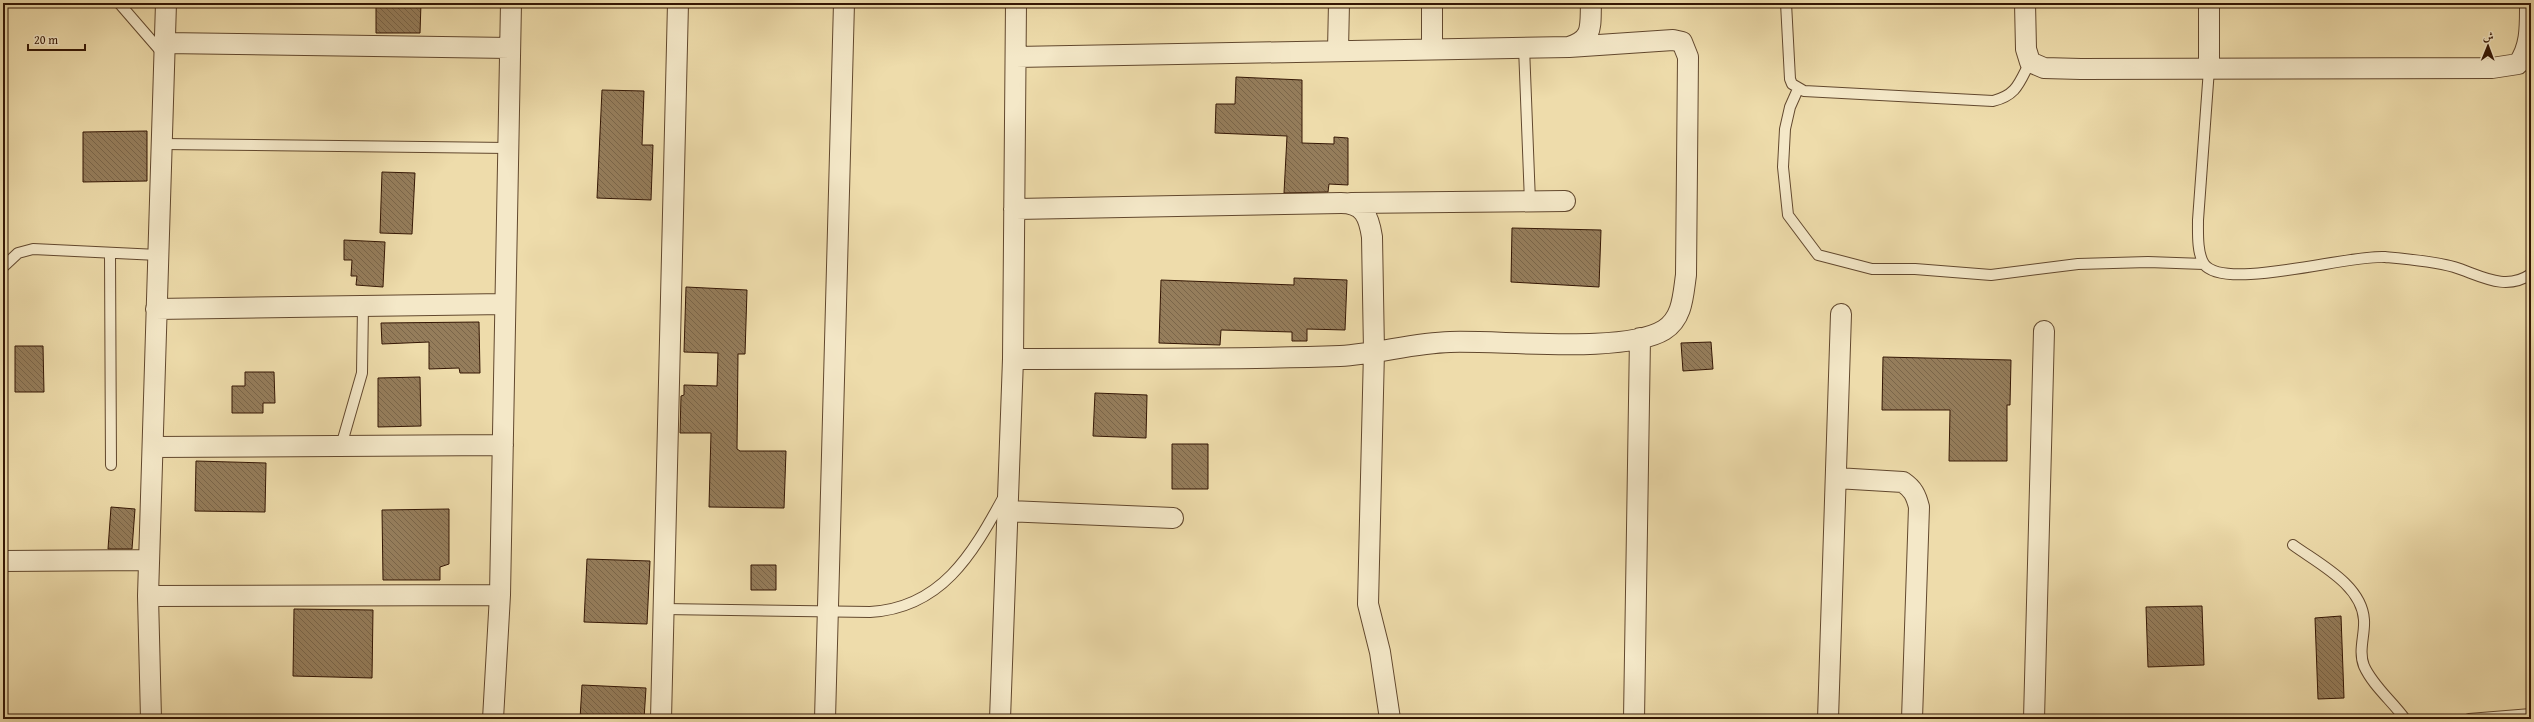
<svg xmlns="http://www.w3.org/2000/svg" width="2534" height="722" viewBox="0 0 2534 722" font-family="'Gentium Book Plus',Amiri,serif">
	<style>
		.building { fill: url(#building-back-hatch); stroke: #341604 }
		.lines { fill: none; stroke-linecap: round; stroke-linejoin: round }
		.lane-casing { stroke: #62482e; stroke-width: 12 }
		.street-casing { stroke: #62482e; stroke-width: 22 }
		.lane { stroke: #f4e8c8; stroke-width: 10 }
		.street { stroke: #f4e8c8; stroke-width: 20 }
	</style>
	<defs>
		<pattern id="building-back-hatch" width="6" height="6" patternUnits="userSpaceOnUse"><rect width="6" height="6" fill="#957d5b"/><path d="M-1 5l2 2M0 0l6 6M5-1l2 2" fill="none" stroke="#7a6549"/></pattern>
	</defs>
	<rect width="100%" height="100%" fill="#eedcab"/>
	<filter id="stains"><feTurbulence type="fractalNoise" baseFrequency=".005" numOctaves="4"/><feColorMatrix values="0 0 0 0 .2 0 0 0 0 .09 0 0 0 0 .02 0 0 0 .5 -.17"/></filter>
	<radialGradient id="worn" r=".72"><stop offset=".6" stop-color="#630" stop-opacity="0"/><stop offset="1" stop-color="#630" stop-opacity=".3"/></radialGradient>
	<path class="building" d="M 376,3 L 421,3 L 420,33 L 376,33 Z
		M 1236,77 L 1302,80 L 1302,143 L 1334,144 L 1334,137 L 1348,138 L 1348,185 L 1329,184 L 1328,192 L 1284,193 L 1287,136 L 1215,133 L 1216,104 L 1235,104 Z
		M 602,90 L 644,91 L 642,145 L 653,145 L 651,200 L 597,198 Z
		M 147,131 L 147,181 L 83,182 L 83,132 Z
		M 382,172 L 415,173 L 412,234 L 380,233 Z
		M 1512,228 L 1601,230 L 1599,287 L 1511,282 Z
		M 344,240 L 385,242 L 383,287 L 356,285 L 357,276 L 351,276 L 352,260 L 344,260 Z
		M 1294,278 L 1347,280 L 1345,330 L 1307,329 L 1307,341 L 1292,341 L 1292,332 L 1221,330 L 1220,345 L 1159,343 L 1161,280 L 1294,285 Z
		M 686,287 L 747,290 L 745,354 L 738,354 L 737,449 L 740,451 L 786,451 L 784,508 L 709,507 L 711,433 L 680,433 L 681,396 L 684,395 L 684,385 L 717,386 L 718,353 L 684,352 Z
		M 479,322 L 480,373 L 460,373 L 459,368 L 429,369 L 429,342 L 382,344 L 381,323 Z
		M 1711,342 L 1713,369 L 1683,371 L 1681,343 Z
		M 15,346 L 43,346 L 44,392 L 15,392 Z
		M 1883,357 L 2011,360 L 2010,405 L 2007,405 L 2007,461 L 1949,461 L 1950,410 L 1882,410 Z
		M 245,372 L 274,372 L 275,403 L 263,403 L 263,413 L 232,413 L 232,386 L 245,386 Z
		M 420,377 L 421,426 L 378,427 L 378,378 Z
		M 1095,393 L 1147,395 L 1146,438 L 1093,436 Z
		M 1172,444 L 1208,444 L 1208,489 L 1172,489 Z
		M 196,461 L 266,463 L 265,512 L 195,511 Z
		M 111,507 L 135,509 L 132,549 L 108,549 Z
		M 449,509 L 449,564 L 440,567 L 440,580 L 383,580 L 382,510 Z
		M 587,559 L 650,561 L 647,624 L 584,622 Z
		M 751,565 L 776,565 L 776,590 L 751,590 Z
		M 2202,606 L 2204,665 L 2148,667 L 2146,607 Z
		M 294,609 L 373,610 L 372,678 L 293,676 Z
		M 2341,616 L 2344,698 L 2318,699 L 2315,618 Z
		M 582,685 L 646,688 L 644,719 L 580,719 Z"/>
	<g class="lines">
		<g class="lane-casing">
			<path id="lane" d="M 119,3 L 164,55
				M 1786,3 L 1790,79 L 1792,84 L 1804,91 L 1993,101 C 2017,95 2019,83 2030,62
				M 1524,47 L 1530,202
				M 2209,69 L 2198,220 C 2198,233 2197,253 2204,264 C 2224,292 2350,254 2385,257 C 2407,259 2432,261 2454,267 C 2480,275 2505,292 2531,274
				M 1798,89 L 1790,107 L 1785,129 L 1783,167 L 1788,215 L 1818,255 L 1872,269 L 1915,269 L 1991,275 L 2078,264 L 2148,262 L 2204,264
				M 162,144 L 508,148
				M 110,253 L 111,465
				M 3,267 L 18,253 L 33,249 L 158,255
				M 341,446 L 362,373 L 363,306
				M 2293,545 C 2319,564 2362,585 2364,620 C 2365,635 2358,651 2364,666 C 2373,686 2392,701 2405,719
				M 664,609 L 870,612 C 941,608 972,555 1003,498
				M 2469,719 L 2531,714"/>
		</g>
		<g class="street-casing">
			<path id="street" d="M 2025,3 L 2026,49 L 2030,62 L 2044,68 L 2081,69 L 2492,68 L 2518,64 C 2531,47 2530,25 2530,3
				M 2209,3 L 2209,69
				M 165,43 L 510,48
				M 1432,48 L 1432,3
				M 1338,50 L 1339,3
				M 1016,57 L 1569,47 C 1594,39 1590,26 1591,3
				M 1351,203 L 1565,201
				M 1014,209 L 1341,203 C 1364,203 1369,217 1372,237 L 1374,351 L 1368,604 L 1380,652 L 1390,719
				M 156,309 L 505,304
				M 1013,359 C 1121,358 1231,360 1340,356 C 1377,354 1413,343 1450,342 C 1500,340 1625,354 1664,330 C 1683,318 1683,295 1686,275 L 1688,57 L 1682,42 L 1673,40 L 1569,47
				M 154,447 L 503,445
				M 1836,478 L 1903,482 C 1913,489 1916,495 1919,507 L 1912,719
				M 1007,511 L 1173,518
				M 3,561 L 149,560
				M 148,596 L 500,595
				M 151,719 L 148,596 L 166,3
				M 493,719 L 500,595 L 511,3
				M 661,719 L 678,3
				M 825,719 L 844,3
				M 1000,719 L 1013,359 L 1016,3
				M 1634,719 L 1640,338
				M 1828,719 L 1841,314
				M 2034,719 L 2044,331"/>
		</g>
		<use href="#lane" class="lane"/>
		<use href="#street" class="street"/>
	</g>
	<rect width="2534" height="722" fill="none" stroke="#eedcab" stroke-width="16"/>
	<rect x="4" y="4" width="2526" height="714" fill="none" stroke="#341604" stroke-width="2"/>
	<rect x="8" y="8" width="2518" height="706" fill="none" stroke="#341604"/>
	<g transform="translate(2488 46) rotate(1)" stroke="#f4e8c8" stroke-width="3" paint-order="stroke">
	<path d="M0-3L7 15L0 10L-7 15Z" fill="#341604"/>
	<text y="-6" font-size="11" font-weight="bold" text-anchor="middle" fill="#341604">ش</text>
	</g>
	<path d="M28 44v6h57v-6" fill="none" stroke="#341604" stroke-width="2"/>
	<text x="34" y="44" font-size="12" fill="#341604" stroke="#f4e8c8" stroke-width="3" paint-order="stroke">20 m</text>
	<rect width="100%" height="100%" filter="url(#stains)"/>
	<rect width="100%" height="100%" fill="url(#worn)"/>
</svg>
